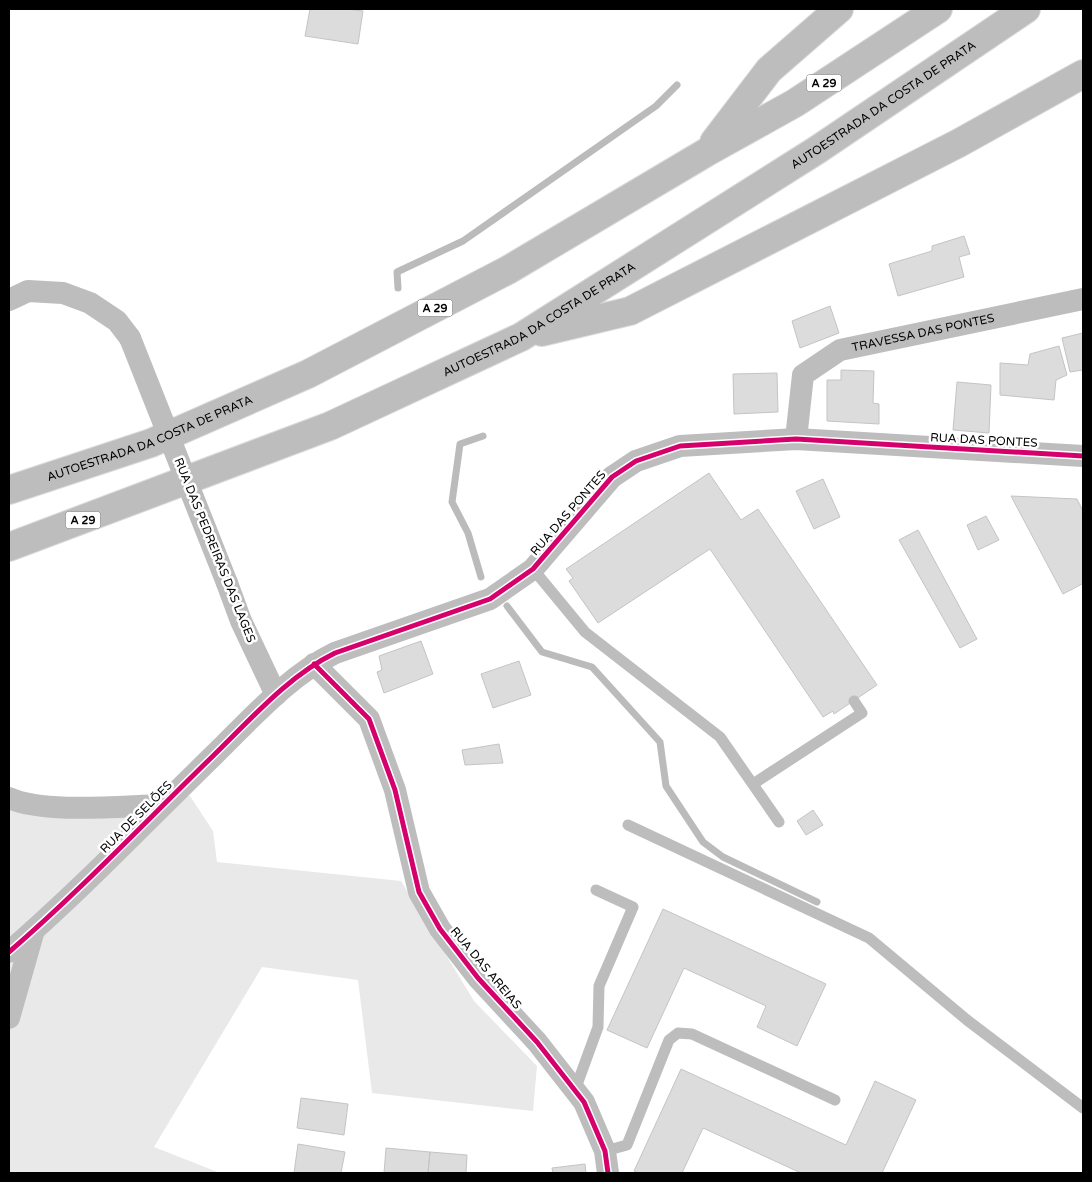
<svg xmlns="http://www.w3.org/2000/svg" width="1092" height="1182" viewBox="0 0 1092 1182" font-family="'Varela Round',sans-serif">
	<style>
		.green { fill: #e9e9e9 }
		.lines { fill: none; stroke-linecap: round; stroke-linejoin: round }
		.stream { stroke: #bbb; stroke-width: 7 }
		.building { fill: #dcdcdc; stroke: #c4c4c4 }
		.highway-casing { stroke: #dbdbdb; stroke-width: 30 }
		.lane { stroke: #bdbdbd; stroke-width: 11 }
		.street { stroke: #bdbdbd; stroke-width: 22 }
		.highway { stroke: #bdbdbd; stroke-width: 28 }
		.street-bridge { stroke: #bdbdbd; stroke-width: 22 }
		.cycleway-casing { stroke: #fff; stroke-width: 8 }
		.cycleway { stroke: #d6006c; stroke-width: 5 }
		.labels { text-anchor: middle; stroke-width: 5; stroke-linejoin: round; paint-order: stroke }
		.shield { fill: #fff; stroke: #4c4c4c; stroke-width: 1 }
		.shield-label { font-size: 11px; font-weight: bold; fill: #000 }
		.street-label { font-size: 12px; fill: #000; stroke: #fff }
	</style>
	<rect width="100%" height="100%" fill="#fff"/>
	<path class="green" d="M 190,796 L 213,831 L 217,862 L 401,881 L 474,1001 L 537,1066 L 533,1111 L 372,1093 L 358,980 L 262,967 L 154,1147 L 220,1173 L 9,1173 L 9,803 Z"/>
	<g class="lines">
		<path class="stream" d="M 398,288 L 397,272 L 463,241 L 656,106 L 677,85
			M 481,577 L 468,533 L 452,502 L 460,444 L 483,436
			M 507,606 L 542,652 L 592,667 L 660,742 L 666,786 L 703,842 L 723,857 L 817,902"/>
	</g>
	<path class="building" d="M 310,9 L 347,9 L 363,11 L 358,44 L 305,36 Z
		M 964,236 L 970,254 L 959,257 L 964,277 L 898,296 L 889,264 L 932,251 L 932,246 Z
		M 830,306 L 839,333 L 800,348 L 792,321 Z
		M 1083,333 L 1083,370 L 1070,372 L 1062,338 Z
		M 1059,346 L 1067,375 L 1056,380 L 1054,400 L 1000,395 L 1000,363 L 1028,365 L 1030,354 Z
		M 841,370 L 874,371 L 873,403 L 879,404 L 879,424 L 827,421 L 827,380 L 841,380 Z
		M 777,373 L 778,412 L 734,414 L 733,374 Z
		M 957,382 L 991,385 L 989,433 L 953,430 Z
		M 709,473 L 741,520 L 758,509 L 877,685 L 834,714 L 833,711 L 823,717 L 710,549 L 598,623 L 569,581 L 573,578 L 566,569 Z
		M 823,479 L 840,517 L 814,529 L 796,491 Z
		M 1011,496 L 1077,499 L 1083,511 L 1083,585 L 1082,584 L 1063,594 Z
		M 986,516 L 999,540 L 978,550 L 967,525 Z
		M 918,530 L 977,639 L 960,648 L 899,540 Z
		M 421,641 L 433,674 L 384,693 L 377,672 L 382,670 L 379,656 Z
		M 519,661 L 531,695 L 493,708 L 481,674 Z
		M 499,744 L 503,763 L 465,765 L 462,750 Z
		M 813,810 L 823,825 L 806,835 L 797,821 Z
		M 663,909 L 826,984 L 797,1046 L 757,1027 L 766,1006 L 684,968 L 647,1048 L 607,1030 Z
		M 681,1069 L 846,1145 L 875,1081 L 916,1100 L 882,1173 L 801,1173 L 703,1128 L 682,1173 L 639,1173 L 634,1171 Z
		M 301,1098 L 348,1104 L 344,1135 L 297,1128 Z
		M 298,1144 L 345,1152 L 341,1173 L 294,1173 Z
		M 386,1148 L 430,1152 L 428,1173 L 384,1173 Z
		M 430,1152 L 467,1155 L 466,1173 L 428,1173 Z
		M 585,1164 L 586,1173 L 553,1173 L 552,1168 Z"/>
	<g class="lines">
		<g class="highway-casing">
			<g id="highway">
				<path d="M 714,142 L 769,70 L 839,9"/>
				<path d="M 542,332 L 630,311 L 959,143 L 1083,74"/>
				<path id="s2" d="M 9,490 L 151,443 L 308,374 L 508,270 L 707,152 L 795,103 L 938,9"/>
				<path id="s3" d="M 9,547 L 330,426 L 521,337 L 817,150 L 1026,9"/>
			</g>
		</g>
		<path class="lane" d="M 533,569 L 585,632 L 720,737 L 779,822
			M 753,784 L 862,713 L 854,701
			M 628,825 L 869,938 L 967,1020 L 1083,1108
			M 575,1090 L 598,1027 L 599,986 L 633,907 L 596,890
			M 605,1151 L 627,1145 L 669,1040 L 678,1033 L 692,1034 L 835,1100"/>
		<g class="street">
			<path d="M 9,300 L 28,291 L 63,293 L 90,303 L 117,321 L 130,338"/>
			<path id="s1" d="M 796,439 L 803,375 L 840,350 L 1083,299"/>
			<path d="M 227,583 L 241,621 L 276,695"/>
			<path d="M 314,664 L 369,719 L 395,790 L 419,892 L 440,929 L 478,978 L 537,1042 L 584,1102 L 605,1151 L 608,1173"/>
			<path d="M 9,798 C 45,814 120,806 162,805"/>
			<path d="M 9,952 C 81,890 146,821 214,755 C 251,719 288,676 335,653 L 490,599 L 533,569 L 612,477 L 636,461 L 680,446 L 796,439 L 1083,456"/>
			<path d="M 9,1018 L 34,930"/>
		</g>
		<use href="#highway" class="highway"/>
		<path class="street-bridge" d="M 130,338 L 227,583"/>
		<g class="cycleway-casing">
			<path id="cycleway" d="M 314,664 L 369,719 L 395,790 L 419,892 L 440,929 L 478,978 L 537,1042 L 584,1102 L 605,1151 L 608,1173
				M 9,952 C 81,890 146,821 214,755 C 251,719 288,676 335,653 L 490,599 L 533,569 L 612,477 L 636,461 L 680,446 L 796,439 L 1083,456"/>
		</g>
		<use href="#cycleway" class="cycleway"/>
	</g>
	<g class="labels">
		<g class="shield">
			<rect x="806.5" y="74.5" width="35" height="17" rx="4"/>
			<rect x="417.5" y="299.5" width="35" height="17" rx="4"/>
			<rect x="65.5" y="511.5" width="35" height="17" rx="4"/>
		</g>
		<g class="shield-label">
			<text x="824" y="87">A 29</text>
			<text x="435" y="312">A 29</text>
			<text x="83" y="524">A 29</text>
		</g>
		<g class="street-label">
			<text dy="4" stroke="none"><textPath href="#s3" startOffset="984">AUTOESTRADA DA COSTA DE PRATA</textPath></text>
			<text dy="4" stroke="none"><textPath href="#s3" startOffset="578">AUTOESTRADA DA COSTA DE PRATA</textPath></text>
			<text dy="4" stroke="none"><textPath href="#s1" startOffset="194">TRAVESSA DAS PONTES</textPath></text>
			<text dy="4" stroke="none"><textPath href="#s2" startOffset="150">AUTOESTRADA DA COSTA DE PRATA</textPath></text>
			<text transform="translate(984 440) rotate(3)" y="4">RUA DAS PONTES</text>
			<text transform="translate(568 513) rotate(-49)" y="4">RUA DAS PONTES</text>
			<text transform="translate(215 550) rotate(68)" y="4">RUA DAS PEDREIRAS DAS LAGES</text>
			<text transform="translate(136 817) rotate(-45)" y="4">RUA DE SELÕES</text>
			<text transform="translate(486 968) rotate(50)" y="4">RUA DAS AREIAS</text>
		</g>
	</g>
	<rect width="1092" height="1182" fill="none" stroke="#000000" stroke-width="20"/>
</svg>
